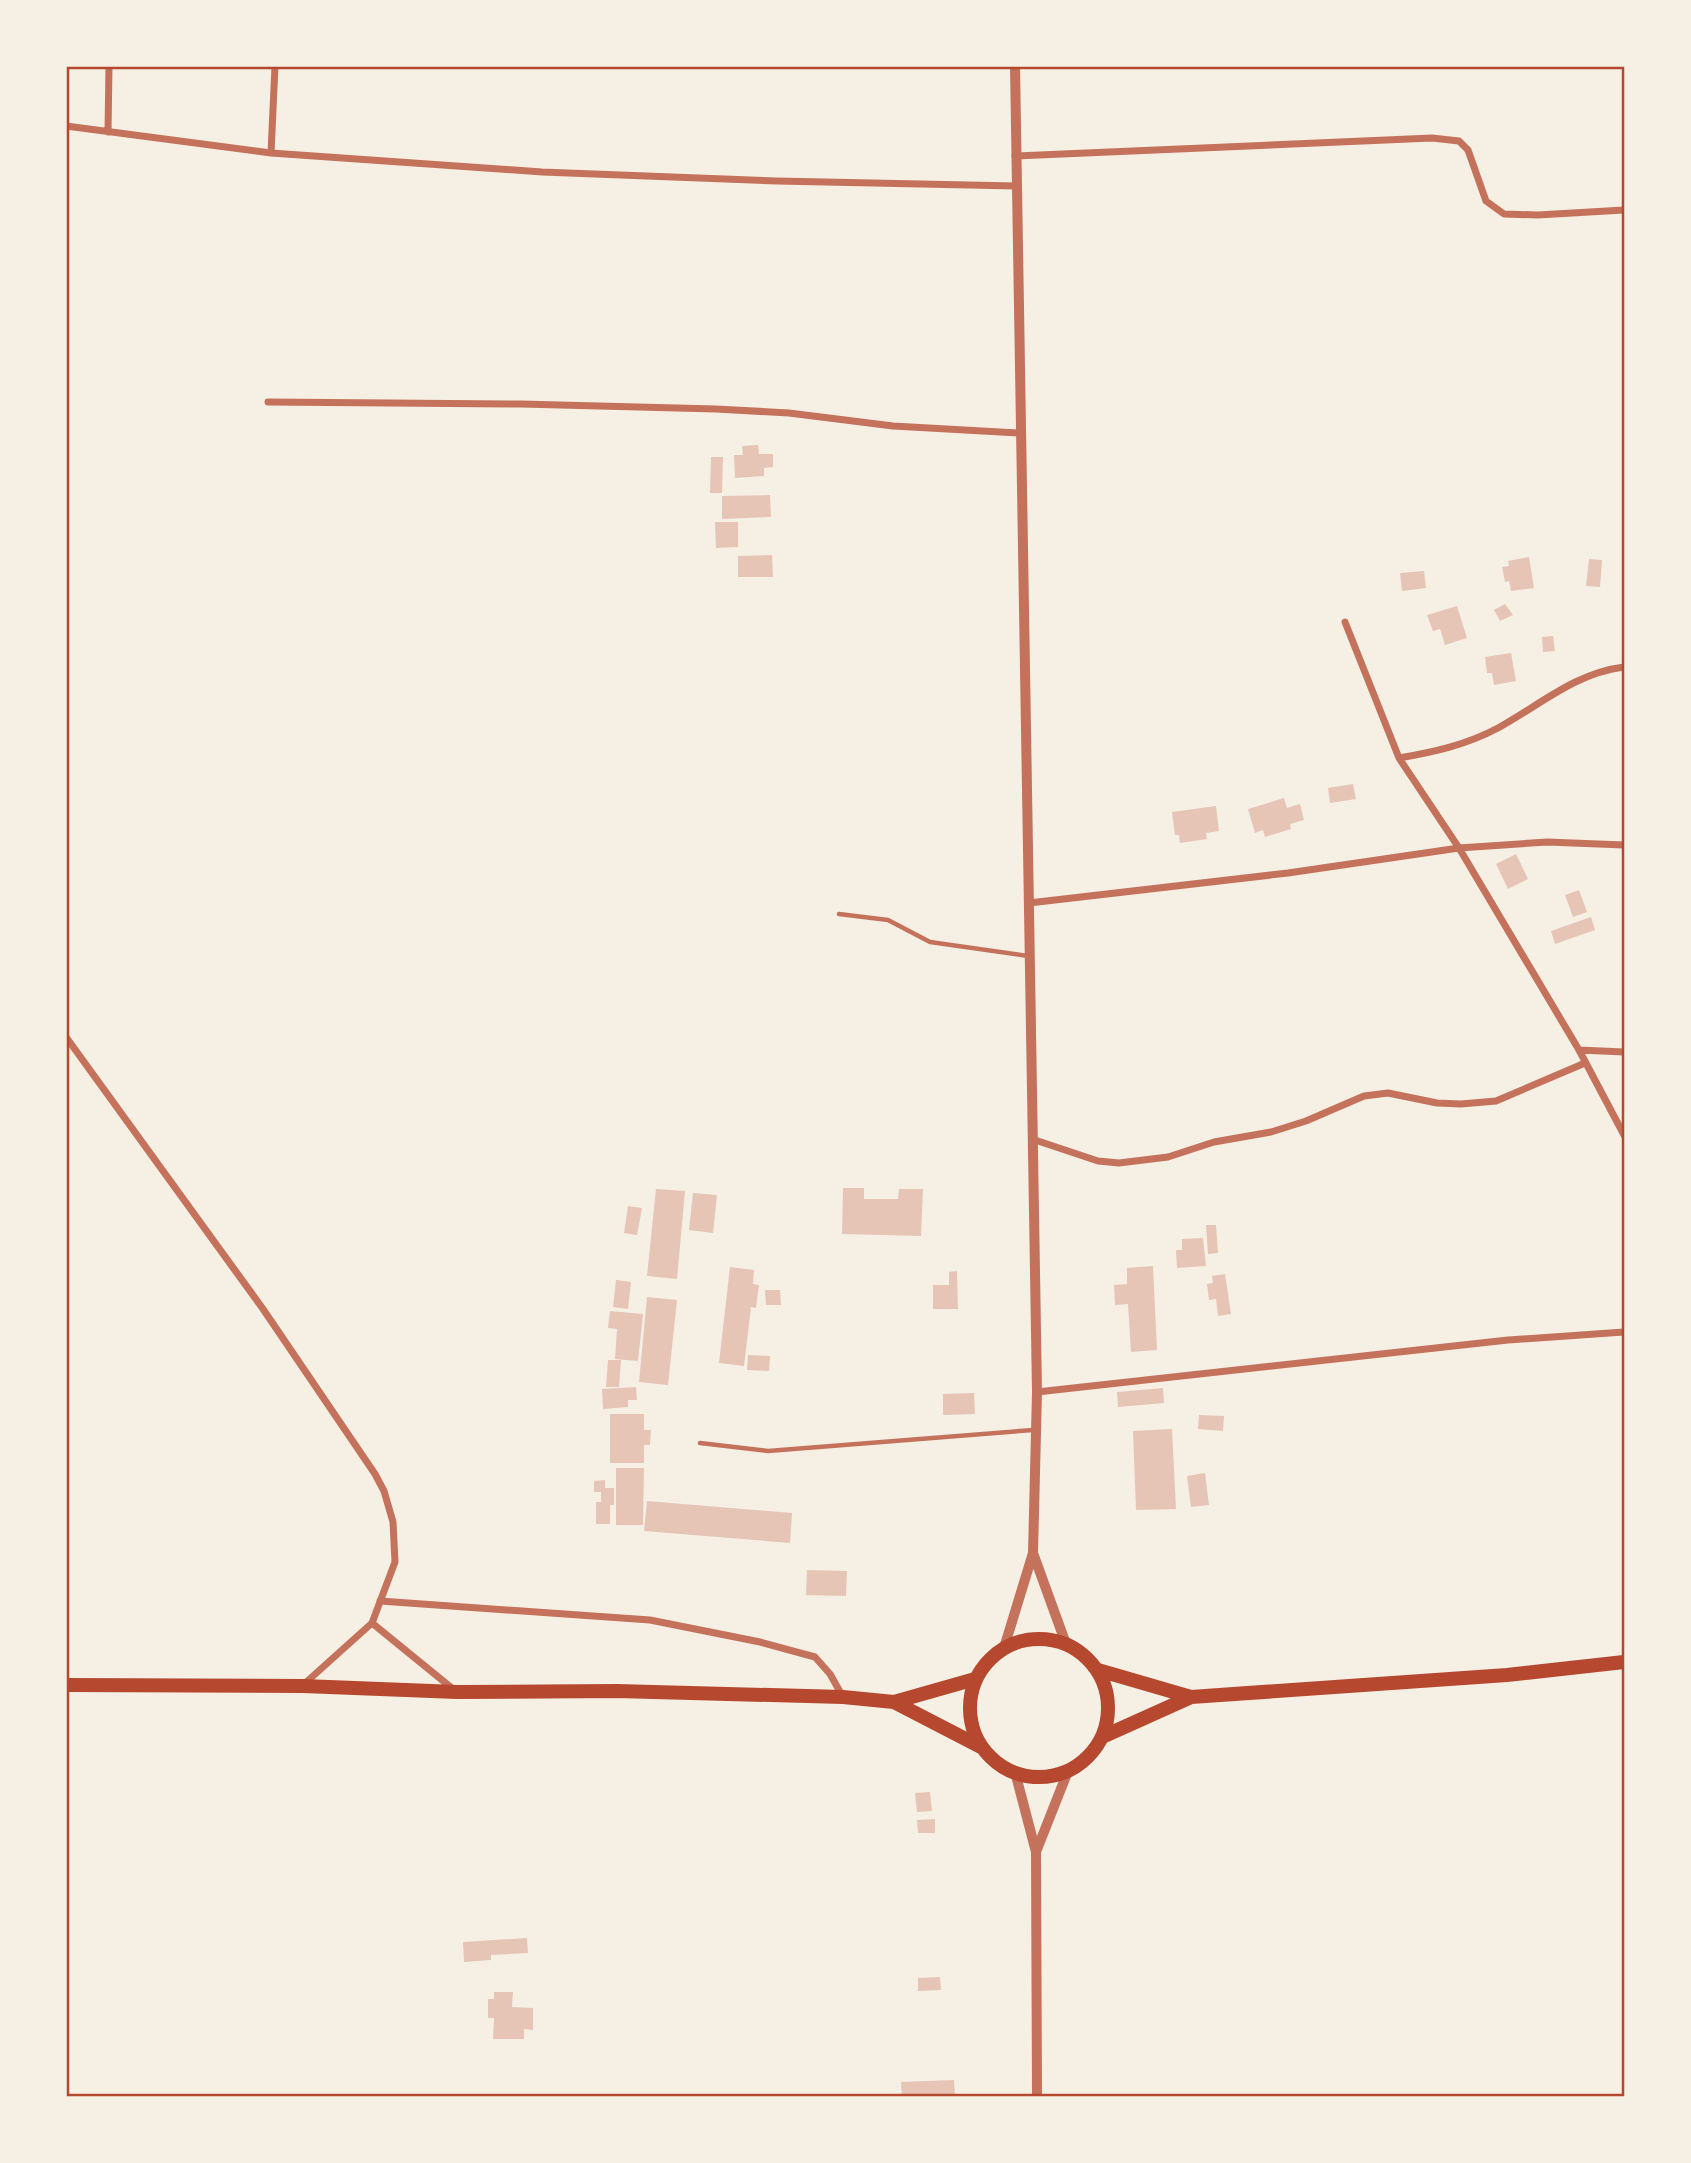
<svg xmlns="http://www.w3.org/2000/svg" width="1691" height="2163" viewBox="0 0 1691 2163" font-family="'IBM Plex Sans',sans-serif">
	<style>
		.building { fill: #e6c5b7 }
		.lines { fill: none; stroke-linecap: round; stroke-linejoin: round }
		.service { stroke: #c5725c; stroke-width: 4.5 }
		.minor { stroke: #c5725c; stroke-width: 7 }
		.tertiary { stroke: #c5725c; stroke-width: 10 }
		.primary { stroke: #b5482f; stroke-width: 14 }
		.neatline { fill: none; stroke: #b5482f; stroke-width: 2.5 }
	</style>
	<rect width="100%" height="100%" fill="#f6efe4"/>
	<path class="building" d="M 758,445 L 759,454 L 773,454 L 773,467 L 764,468 L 764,476 L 735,478 L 734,455 L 743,455 L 742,446 Z
		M 711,457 L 723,457 L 722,493 L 710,493 Z
		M 770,495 L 771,517 L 722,519 L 722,496 Z
		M 715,522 L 738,522 L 738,547 L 716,548 Z
		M 772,555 L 773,577 L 738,577 L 738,556 Z
		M 1529,557 L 1534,588 L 1511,591 L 1509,581 L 1505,582 L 1502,567 L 1509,566 L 1508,561 Z
		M 1589,559 L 1602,560 L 1600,587 L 1586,586 Z
		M 1424,571 L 1426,588 L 1402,591 L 1400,573 Z
		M 1505,604 L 1513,615 L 1500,621 L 1494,610 Z
		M 1457,606 L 1467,638 L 1445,645 L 1440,629 L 1433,631 L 1427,615 Z
		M 1553,636 L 1555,651 L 1543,652 L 1542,637 Z
		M 1511,653 L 1516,681 L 1494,685 L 1492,673 L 1487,673 L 1485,657 Z
		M 1353,784 L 1356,799 L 1330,803 L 1328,788 Z
		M 1284,798 L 1287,808 L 1300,804 L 1304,820 L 1290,824 L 1291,829 L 1265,837 L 1263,830 L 1255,833 L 1248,809 Z
		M 1216,806 L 1219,831 L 1206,833 L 1207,839 L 1180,843 L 1179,835 L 1175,835 L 1172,812 Z
		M 1516,854 L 1528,879 L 1508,889 L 1496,864 Z
		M 1579,890 L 1587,912 L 1573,917 L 1565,895 Z
		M 1591,917 L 1595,930 L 1555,944 L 1551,931 Z
		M 843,1188 L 864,1188 L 864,1199 L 898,1199 L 899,1189 L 923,1189 L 921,1236 L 842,1234 Z
		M 656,1189 L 685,1191 L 677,1279 L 647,1276 Z
		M 693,1193 L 717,1195 L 713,1233 L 689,1230 Z
		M 628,1206 L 642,1208 L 637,1235 L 624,1233 Z
		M 1206,1225 L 1216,1225 L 1218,1253 L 1208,1254 Z
		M 1203,1238 L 1206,1266 L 1177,1268 L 1176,1250 L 1182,1250 L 1182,1239 Z
		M 1153,1266 L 1157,1350 L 1131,1352 L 1128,1304 L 1115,1305 L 1114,1285 L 1127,1284 L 1127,1268 Z
		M 730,1267 L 754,1270 L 753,1284 L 759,1285 L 756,1308 L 751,1307 L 744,1366 L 719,1363 Z
		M 957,1271 L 958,1309 L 933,1309 L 933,1285 L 949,1285 L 949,1272 Z
		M 1225,1274 L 1231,1314 L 1218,1316 L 1216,1299 L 1209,1300 L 1207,1284 L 1213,1283 L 1212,1276 Z
		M 616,1280 L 631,1282 L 628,1309 L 613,1307 Z
		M 765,1290 L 780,1290 L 781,1305 L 766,1305 Z
		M 647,1297 L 677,1300 L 668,1385 L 639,1382 Z
		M 610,1311 L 643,1314 L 638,1361 L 615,1359 L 617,1329 L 608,1328 Z
		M 748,1355 L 770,1356 L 769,1371 L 747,1370 Z
		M 608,1360 L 621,1360 L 619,1387 L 606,1387 Z
		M 636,1387 L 637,1400 L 628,1400 L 628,1407 L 603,1409 L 602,1389 Z
		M 1163,1388 L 1164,1403 L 1118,1407 L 1117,1392 Z
		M 974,1393 L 975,1414 L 943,1415 L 943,1394 Z
		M 610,1414 L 644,1414 L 644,1430 L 651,1430 L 650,1445 L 644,1445 L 644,1463 L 610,1463 Z
		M 1199,1415 L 1224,1416 L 1223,1431 L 1198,1429 Z
		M 1172,1429 L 1176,1509 L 1136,1510 L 1133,1431 Z
		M 616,1468 L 644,1468 L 643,1525 L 616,1525 Z
		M 1205,1473 L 1209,1505 L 1191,1507 L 1187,1476 Z
		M 605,1480 L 605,1488 L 614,1488 L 614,1505 L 610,1505 L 610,1524 L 596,1524 L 596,1502 L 601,1502 L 601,1492 L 594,1492 L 594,1481 Z
		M 647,1501 L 792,1513 L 790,1543 L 644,1531 Z
		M 807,1570 L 847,1571 L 846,1596 L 806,1595 Z
		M 930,1792 L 932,1811 L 917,1812 L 915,1793 Z
		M 935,1819 L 935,1833 L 918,1833 L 917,1820 Z
		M 527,1938 L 528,1953 L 491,1955 L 491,1960 L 464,1962 L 463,1942 Z
		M 940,1977 L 941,1990 L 918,1991 L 918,1978 Z
		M 494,1992 L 513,1992 L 512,2007 L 533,2008 L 533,2030 L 524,2029 L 524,2039 L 493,2039 L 494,2018 L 488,2018 L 488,1999 L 494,1999 Z
		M 954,2080 L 955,2096 L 902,2096 L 901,2082 Z"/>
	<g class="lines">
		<path class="service" d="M 839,914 L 888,920 L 930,942 L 1028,956
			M 700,1443 L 768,1451 L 1033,1430"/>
		<path class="minor" d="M 66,126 L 271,153 L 542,172 L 777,181 L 1016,186
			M 108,132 L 109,66
			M 271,153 L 275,66
			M 1015,156 L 1432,138 L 1459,141 L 1468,150 L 1486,201 L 1504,214 L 1538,215 L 1624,210
			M 268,402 L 521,404 L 716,409 L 789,413 L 893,426 L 1020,433
			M 1345,622 L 1399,758 L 1459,848 L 1579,1050 L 1624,1135
			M 1399,758 C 1434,752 1466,745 1498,728 C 1540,705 1575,673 1624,667
			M 1029,903 L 1288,873 L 1459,848 L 1547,842 L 1624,845
			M 66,1037 L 263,1309 L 375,1474 L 384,1491 L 393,1522 L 395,1562 L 372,1623 L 303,1685
			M 1579,1050 L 1624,1052
			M 1032,1139 L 1098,1161 L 1119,1163 L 1168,1157 L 1214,1142 L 1271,1132 L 1306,1121 L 1364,1096 L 1388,1093 L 1437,1103 L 1461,1104 L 1496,1101 L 1585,1063
			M 1037,1392 L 1508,1340 L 1624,1332
			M 380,1601 L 650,1620 L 760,1642 L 815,1657 L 830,1674 L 843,1697
			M 372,1623 L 453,1689"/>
		<path class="tertiary" d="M 1033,1553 L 1066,1644
			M 1004,1648 L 1033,1553 L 1037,1392 L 1015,66
			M 1015,1772 L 1036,1852 L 1037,2096
			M 1036,1852 L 1068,1771"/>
		<path class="primary" d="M970 1708a69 69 0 1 1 138 0a69 69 0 1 1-138 0Z
			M 1098,1670 L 1191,1697
			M 66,1685 L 303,1686 L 457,1692 L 617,1691 L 843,1697 L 894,1702 L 975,1679
			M 894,1702 L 981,1747
			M 1102,1737 L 1191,1697 L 1507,1675 L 1624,1662"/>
	</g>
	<rect width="1691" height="2163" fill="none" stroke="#f6efe4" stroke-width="136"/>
	<rect x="68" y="68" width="1555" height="2027" class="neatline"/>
</svg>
